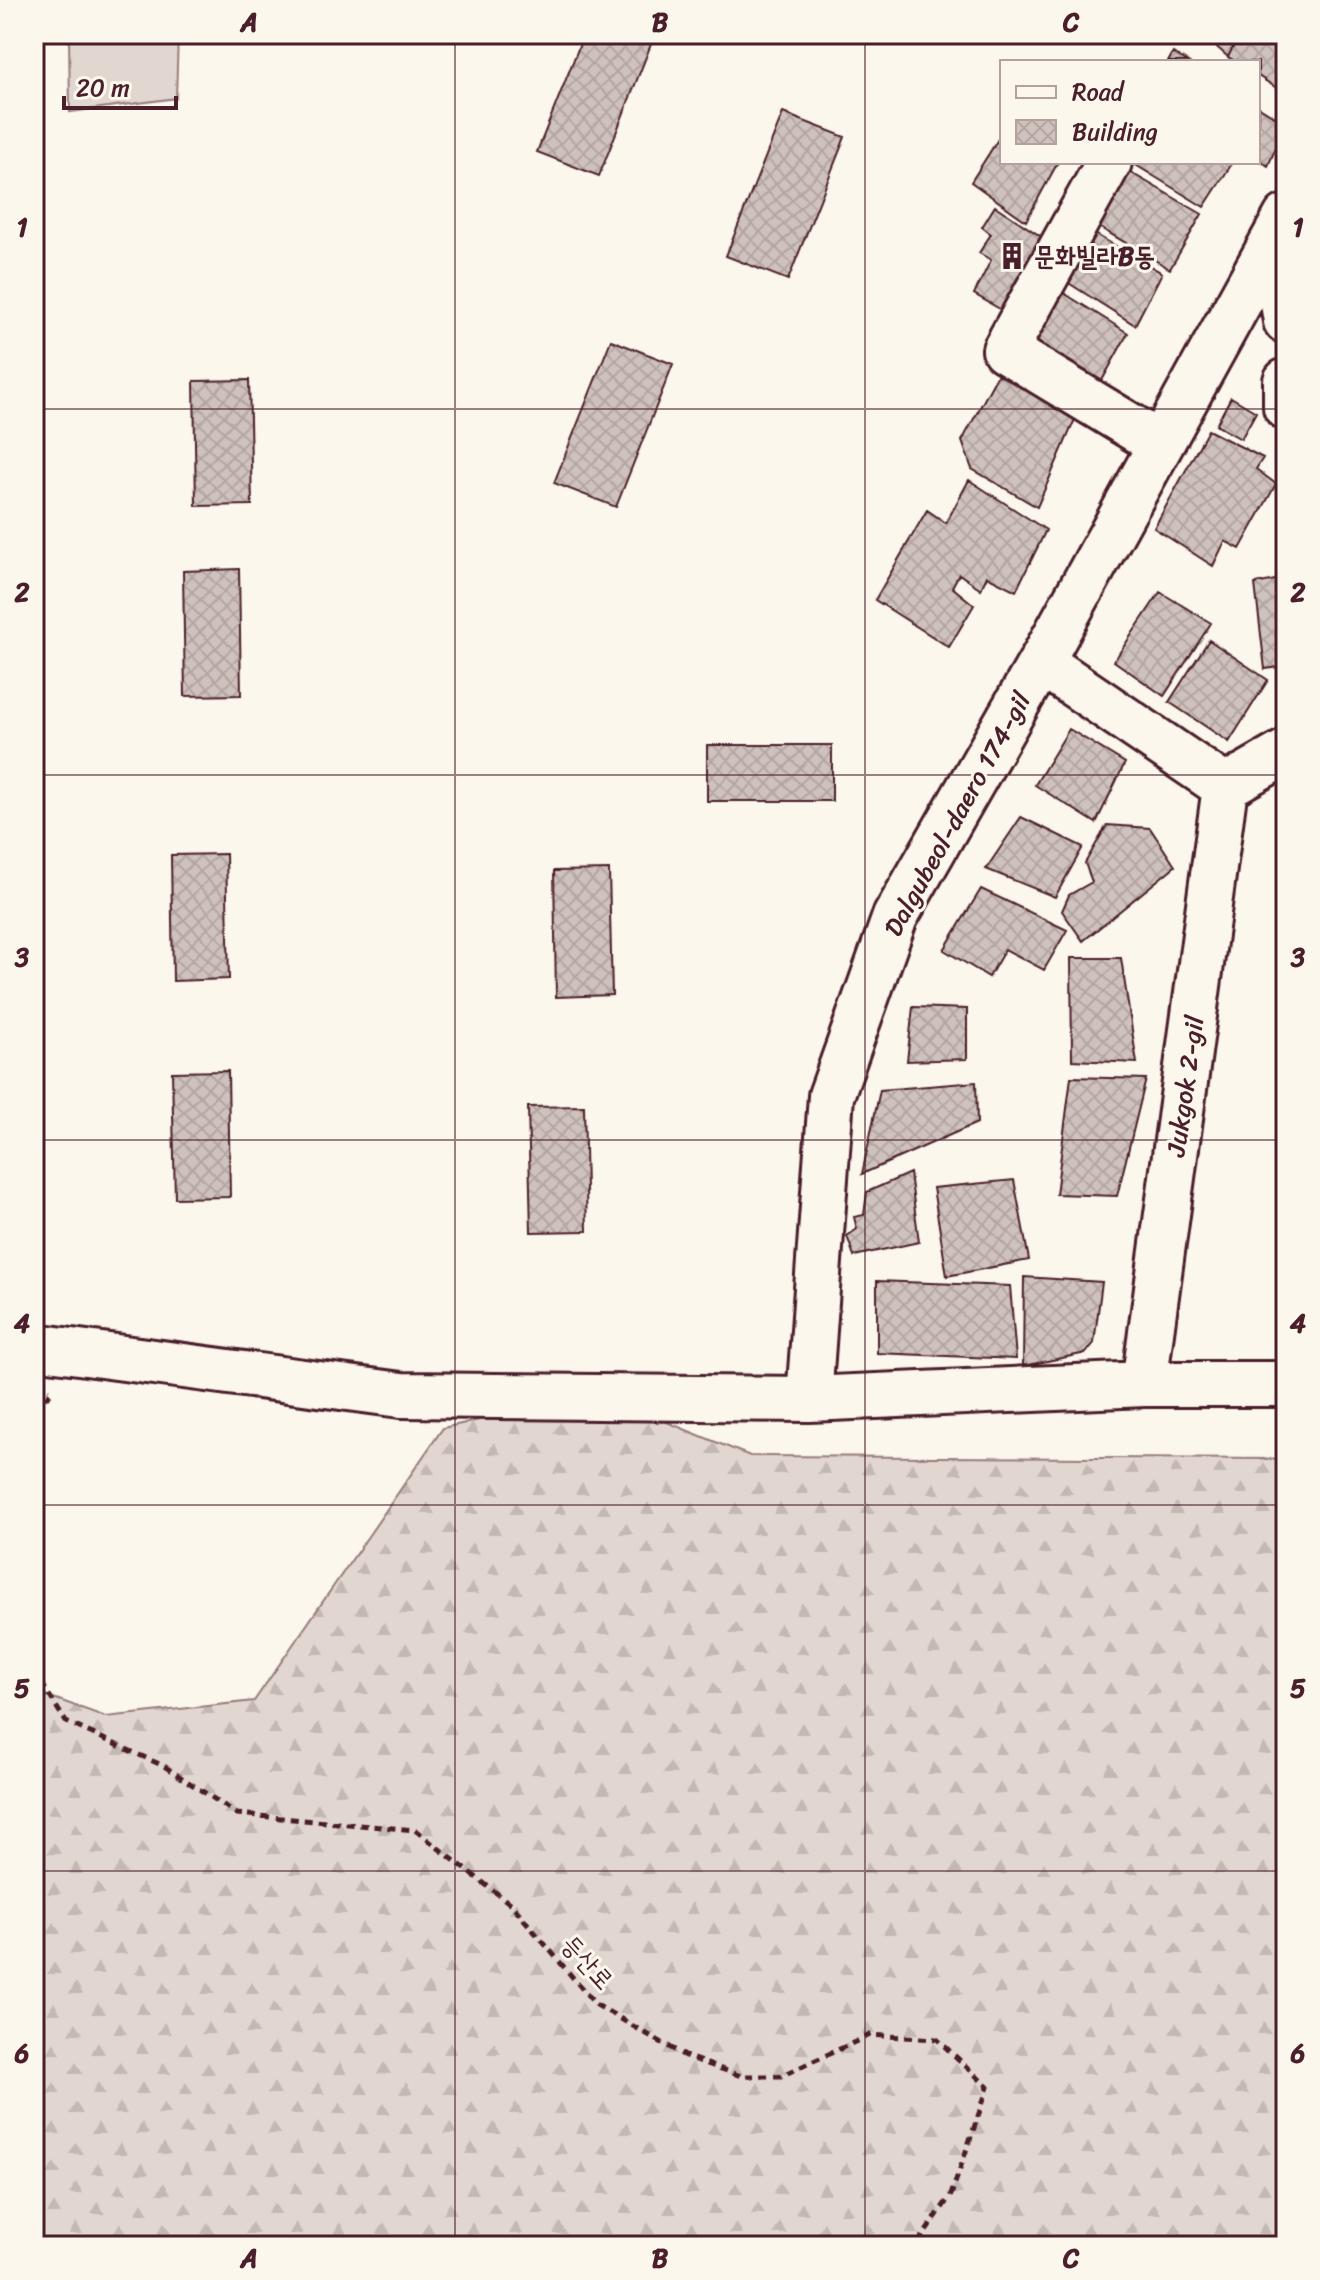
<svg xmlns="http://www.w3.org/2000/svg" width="1320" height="2280" viewBox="0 0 1320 2280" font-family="Sriracha,'Poor Story',sans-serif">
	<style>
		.green { fill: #e2d7d0; stroke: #967b7e; stroke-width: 2 }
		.forest { fill: url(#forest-firs); stroke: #967b7e; stroke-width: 2 }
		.building { fill: url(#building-cross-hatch); stroke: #4a1f2b; stroke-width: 2 }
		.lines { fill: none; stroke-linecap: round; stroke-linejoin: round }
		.minor-casing { stroke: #4a1f2b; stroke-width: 50 }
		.path { stroke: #4a1f2b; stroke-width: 5; stroke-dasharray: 8 6; stroke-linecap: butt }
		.minor { stroke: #fbf7ec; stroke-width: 44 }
		.grid { fill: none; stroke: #4a1f2b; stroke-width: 2; stroke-opacity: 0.55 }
		.labels { text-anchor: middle; stroke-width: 6; stroke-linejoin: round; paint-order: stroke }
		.poi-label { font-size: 26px; font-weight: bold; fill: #4a1f2b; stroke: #fbf7ec; text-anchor: start }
		.street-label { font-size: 26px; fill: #4a1f2b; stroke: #fbf7ec }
		.neatline { fill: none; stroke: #4a1f2b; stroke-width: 3 }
		.grid-label { font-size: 26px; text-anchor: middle; font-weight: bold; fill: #4a1f2b }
	</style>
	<defs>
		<pattern id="forest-firs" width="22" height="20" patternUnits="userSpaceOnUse" patternTransform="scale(2)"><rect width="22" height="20" fill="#e2d7d0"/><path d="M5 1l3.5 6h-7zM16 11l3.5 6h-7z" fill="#c3b8b3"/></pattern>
		<pattern id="building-cross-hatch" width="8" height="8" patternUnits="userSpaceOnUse" patternTransform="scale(2)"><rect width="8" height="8" fill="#cfc2bc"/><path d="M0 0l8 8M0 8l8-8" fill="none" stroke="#b3a6a2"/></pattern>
	</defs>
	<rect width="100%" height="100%" fill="#fbf7ec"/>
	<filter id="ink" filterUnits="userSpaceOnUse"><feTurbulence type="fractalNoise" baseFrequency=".0125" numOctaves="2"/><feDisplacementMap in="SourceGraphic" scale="16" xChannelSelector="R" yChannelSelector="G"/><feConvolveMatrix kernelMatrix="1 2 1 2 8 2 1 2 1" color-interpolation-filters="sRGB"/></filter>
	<g filter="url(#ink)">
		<path class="green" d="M 69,34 L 178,34 L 176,98 L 70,112 Z"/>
		<path class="forest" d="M 598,1394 L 750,1456 L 1286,1459 L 1286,2246 L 34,2246 L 34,1691 L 106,1717 L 254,1701 L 443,1428 Z"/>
		<path class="building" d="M 584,34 L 655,34 L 599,176 L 537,152 Z
			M 1202,34 L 1240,34 L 1228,57 Z
			M 1240,34 L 1286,34 L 1286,94 L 1258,76 L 1258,62 L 1237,62 L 1228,57 Z
			M 1173,53 L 1188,62 L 1168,62 Z
			M 34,60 L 39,152 L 34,153 Z
			M 1258,106 L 1286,124 L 1268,166 L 1258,159 Z
			M 783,113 L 845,137 L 788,280 L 726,256 Z
			M 1002,133 L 1002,162 L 1058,162 L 1026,221 L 971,182 Z
			M 1135,162 L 1233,162 L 1204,207 L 1134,164 Z
			M 1128,171 L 1202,214 L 1170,269 L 1099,227 Z
			M 995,206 L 1048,241 L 1005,312 L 974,294 L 991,260 L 979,253 L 991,234 L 982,227 Z
			M 1095,234 L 1162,273 L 1135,325 L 1067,282 Z
			M 1062,292 L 1128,333 L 1100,384 L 1031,344 Z
			M 611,340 L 673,364 L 616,507 L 554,483 Z
			M 999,372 L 1076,417 L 1037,507 L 972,469 L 962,441 Z
			M 249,380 L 252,505 L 196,506 L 194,381 Z
			M 1231,397 L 1256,412 L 1241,439 L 1216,425 Z
			M 1208,430 L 1263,458 L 1256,469 L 1276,484 L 1240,549 L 1225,541 L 1213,566 L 1154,528 Z
			M 969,480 L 1046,530 L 1016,591 L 987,576 L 981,589 L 959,574 L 952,587 L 974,605 L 949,647 L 875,600 L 927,510 L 946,523 Z
			M 239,569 L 241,695 L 185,696 L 183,571 Z
			M 1286,578 L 1286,666 L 1265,669 L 1255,584 Z
			M 1160,592 L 1211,623 L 1164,696 L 1114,661 Z
			M 1209,640 L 1268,680 L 1229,742 L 1169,702 Z
			M 1069,729 L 1125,763 L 1096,823 L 1035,785 Z
			M 707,745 L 832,745 L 832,801 L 707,801 Z
			M 1021,817 L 1083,847 L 1055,897 L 986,869 Z
			M 1107,825 L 1150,828 L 1175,866 L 1083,941 L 1062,911 L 1069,895 L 1092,882 L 1085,863 Z
			M 226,854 L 229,979 L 173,981 L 171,855 Z
			M 609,870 L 612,995 L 556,997 L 554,871 Z
			M 981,889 L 1067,930 L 1044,970 L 1005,949 L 989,977 L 944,950 Z
			M 1071,958 L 1121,958 L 1137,1063 L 1072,1060 Z
			M 913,1007 L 967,1009 L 967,1059 L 907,1061 Z
			M 228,1071 L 230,1197 L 175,1198 L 172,1072 Z
			M 1071,1077 L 1146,1079 L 1117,1196 L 1056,1194 Z
			M 976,1082 L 977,1123 L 862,1174 L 880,1090 Z
			M 584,1106 L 587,1231 L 531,1232 L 528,1107 Z
			M 910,1173 L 919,1242 L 854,1256 L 847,1236 L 857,1229 L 854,1217 L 864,1215 L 867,1192 Z
			M 1014,1180 L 1029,1260 L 947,1276 L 933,1188 Z
			M 1024,1277 L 1102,1282 L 1094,1343 L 1086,1353 L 1023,1366 Z
			M 877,1281 L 1010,1286 L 1016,1359 L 877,1353 Z"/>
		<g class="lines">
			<g class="minor-casing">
				<path id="minor" d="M 1109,162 L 1005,350 L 1160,444
					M 1273,241 L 1286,321
					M 1286,381 L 1286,407
					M 1041,662 L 1225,787
					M 34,1346 L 401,1395 L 809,1399 L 1144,1384 L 1286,1384
					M 1144,1384 L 1225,787 L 1286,752
					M 809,1399 L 831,1096 L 895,917 L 1041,662 L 1286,217"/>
			</g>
			<path class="path" d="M 34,1408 L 52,1392 L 48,1390
				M 34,1671 L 66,1722 L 164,1766 L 237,1814 L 415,1830 L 512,1905 L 595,2004 L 685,2056 L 741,2076 L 781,2076 L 870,2035 L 937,2039 L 988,2087 L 951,2195 L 916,2246"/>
			<use href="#minor" class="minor"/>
		</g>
	</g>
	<path class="grid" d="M 455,34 L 455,2246M 865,34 L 865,2246M 34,409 L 1286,409M 34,775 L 1286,775M 34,1140 L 1286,1140M 34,1505 L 1286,1505M 34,1871 L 1286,1871"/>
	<defs>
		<g id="building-bare" transform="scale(2.16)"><path d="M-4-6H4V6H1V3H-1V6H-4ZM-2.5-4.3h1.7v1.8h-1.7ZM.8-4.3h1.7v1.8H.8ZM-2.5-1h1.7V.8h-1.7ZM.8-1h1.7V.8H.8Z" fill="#4a1f2b" stroke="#fbf7ec" stroke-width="2.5" paint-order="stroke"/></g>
	</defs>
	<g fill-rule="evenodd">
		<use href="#building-bare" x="1012" y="256"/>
	</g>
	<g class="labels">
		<g class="poi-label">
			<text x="1034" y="265">문화빌라B동</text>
		</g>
		<g class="street-label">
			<text transform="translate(957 814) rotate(-61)" y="9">Dalgubeol-daero 174-gil</text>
			<text transform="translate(1185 1086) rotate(-82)" y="9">Jukgok 2-gil</text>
			<text transform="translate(588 1962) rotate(48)" y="9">등산로</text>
		</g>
	</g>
	<rect width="1320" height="2280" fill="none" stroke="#fbf7ec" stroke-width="88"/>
	<rect x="1000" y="60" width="260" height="104" fill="#fbf7ec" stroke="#b4a19f" stroke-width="2"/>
	<rect x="1016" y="86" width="40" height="12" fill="#fbf7ec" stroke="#b4a19f" stroke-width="2"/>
	<text x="1072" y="100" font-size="24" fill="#4a1f2b">Road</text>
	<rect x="1016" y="120" width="40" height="24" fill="url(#building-cross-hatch)" stroke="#b4a19f" stroke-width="2"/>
	<text x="1072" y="140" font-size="24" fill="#4a1f2b">Building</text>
	<path d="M64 96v12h112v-12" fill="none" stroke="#4a1f2b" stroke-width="4"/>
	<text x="76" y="96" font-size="24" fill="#4a1f2b" stroke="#fbf7ec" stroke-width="6" paint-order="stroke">20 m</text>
	<rect x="44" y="44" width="1232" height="2192" class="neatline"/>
	<g class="grid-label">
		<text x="249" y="31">A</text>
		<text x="660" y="31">B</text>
		<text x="1071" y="31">C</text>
		<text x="22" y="236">1</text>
		<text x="1298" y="236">1</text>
		<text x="22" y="601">2</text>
		<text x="1298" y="601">2</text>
		<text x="22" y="966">3</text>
		<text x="1298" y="966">3</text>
		<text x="22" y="1332">4</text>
		<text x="1298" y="1332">4</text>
		<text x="22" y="1697">5</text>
		<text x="1298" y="1697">5</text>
		<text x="22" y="2062">6</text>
		<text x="1298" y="2062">6</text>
		<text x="249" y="2267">A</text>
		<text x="660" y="2267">B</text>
		<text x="1071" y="2267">C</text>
	</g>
</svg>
